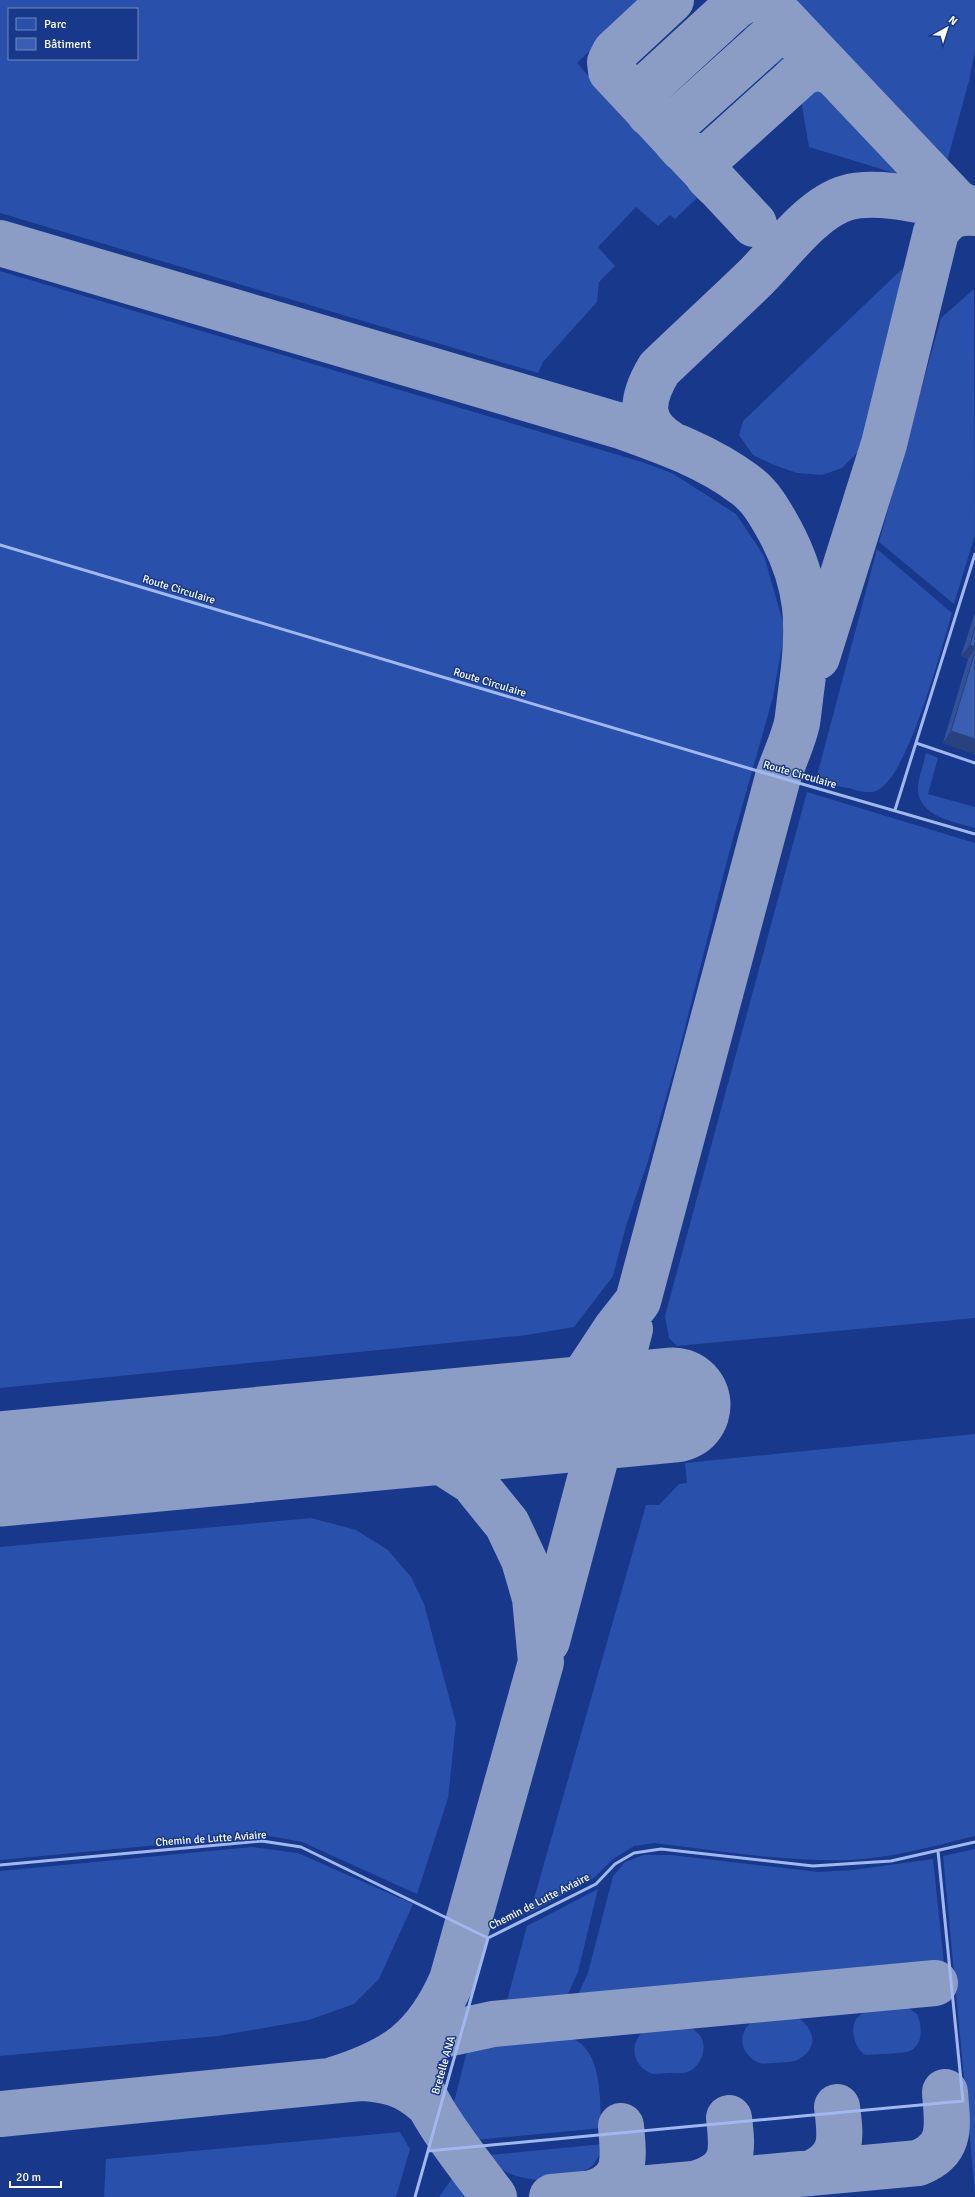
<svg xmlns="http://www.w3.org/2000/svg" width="975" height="2197" viewBox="0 0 975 2197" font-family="Signika,sans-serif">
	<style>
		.green { fill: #2950aa; fill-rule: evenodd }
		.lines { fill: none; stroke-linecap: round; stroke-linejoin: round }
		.taxiway { stroke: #8b9cc5; stroke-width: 46 }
		.runway { stroke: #8b9cc5; stroke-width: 115 }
		.lane { stroke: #a1b8ef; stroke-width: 3 }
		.wall { fill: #335199 }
		.shaded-wall { fill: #29427d }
		.building { fill: #3b5eb2; stroke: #29427d }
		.labels { text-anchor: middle; stroke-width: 3; stroke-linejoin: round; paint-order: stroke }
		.street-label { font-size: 11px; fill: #fff; stroke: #17388b }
	</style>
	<rect width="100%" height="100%" fill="#17388b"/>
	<path class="green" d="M 0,0 L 643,0 L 577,63 L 697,198 L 675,219 L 670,215 L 658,226 L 636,207 L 598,247 L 615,266 L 599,282 L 597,302 L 543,362 L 538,373 L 0,213 ZM 9,9 L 137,9 L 137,59 L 9,59 Z
		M 717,0 L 975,0 L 975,50 L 969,81 L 940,187 L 809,147 L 799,88 Z
		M 902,269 L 907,289 L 906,312 L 871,438 L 857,453 L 842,468 L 822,475 L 797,473 L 774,465 L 753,455 L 739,435 L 743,421 Z
		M 0,271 L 642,462 L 672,473 L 736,514 L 764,556 L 785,629 L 773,697 L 729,853 L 677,1059 L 648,1161 L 626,1226 L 613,1276 L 574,1327 L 527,1335 L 0,1388 Z
		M 974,289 L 975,535 L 954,604 L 879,542 L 941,318 Z
		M 877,549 L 952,613 C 941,649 909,774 878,790 C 869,795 857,790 848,788 C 836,786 823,784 818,772 Z
		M 926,753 L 938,758 L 928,794 L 975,807 L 975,828 C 954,822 916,816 918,786 C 919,775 924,763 926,753 Z
		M 807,792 L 975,843 L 975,1318 L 677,1346 L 669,1338 L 665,1316 Z
		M 975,1434 L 975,1836 C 934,1846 892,1858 850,1860 C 784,1862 719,1851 654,1843 L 634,1846 L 613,1859 L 594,1878 L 530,1913 L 646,1505 L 659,1505 L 679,1484 L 687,1483 L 685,1463 Z
		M 311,1518 L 356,1530 L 388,1550 L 411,1577 L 424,1604 L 456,1723 L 448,1798 L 417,1894 L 302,1842 L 264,1835 L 0,1860 L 0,1547 Z
		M 252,1847 L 298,1853 L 413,1904 L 379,1979 L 354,2004 L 309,2020 L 218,2036 L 0,2056 L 0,1871 Z
		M 975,1849 L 975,2193 L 943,1856 Z
		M 644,1855 L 671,1855 L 819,1872 L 853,1870 L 933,1859 L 944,1964 L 577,1997 L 588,1973 L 613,1876 L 625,1862 Z
		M 598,1889 L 578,1972 L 566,1998 L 506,2004 L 527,1926 Z
		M 894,2004 L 903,2004 L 917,2014 C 922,2025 924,2044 910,2051 C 903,2054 875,2054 866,2055 C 859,2051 856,2045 854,2037 C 848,2010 876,2008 894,2004 Z
		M 793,2015 C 812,2024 822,2046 799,2059 C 793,2063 782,2062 775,2063 C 769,2063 762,2065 757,2062 C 738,2052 737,2030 756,2019 C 762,2015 785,2016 793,2015 Z
		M 683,2025 C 687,2027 691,2028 694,2030 C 710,2040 704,2063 690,2071 C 685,2074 675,2073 669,2073 C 663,2073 656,2075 650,2073 C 630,2064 629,2038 649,2028 C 657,2024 673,2026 683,2025 Z
		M 562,2036 C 567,2037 573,2038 577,2041 C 603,2057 599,2101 602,2128 L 476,2140 L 453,2106 L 466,2055 L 473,2046 L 507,2040 Z
		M 400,2132 L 410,2149 L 396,2197 L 104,2197 L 106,2159 Z
		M 603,2144 C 601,2152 598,2160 592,2166 C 570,2185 524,2184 501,2169 C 496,2165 492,2159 489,2155 Z
		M 455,2178 L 469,2197 L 439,2197 L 451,2180 Z"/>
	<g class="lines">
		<path class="taxiway" d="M 671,0 L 615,52 L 610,62 L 611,71 L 754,224
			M 765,0 L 956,202 L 972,211
			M 650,114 C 642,104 642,99 647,87 L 735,6 L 745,0
			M 683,149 L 675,140 L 675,130 L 679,120 L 769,39 L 779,33 L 799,37
			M 717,185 L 708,176 L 707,166 L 711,155 L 802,73 C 814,67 821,67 833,73
			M 0,243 L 624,427 C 666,442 708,457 744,484 C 761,496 770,513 780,531 C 809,585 810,625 802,684 C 800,697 799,710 797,723 C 793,741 784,759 778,777 L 638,1301 L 616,1329 L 581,1382 L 562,1403 L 537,1413 L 500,1421
			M 669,443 C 637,423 641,399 659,369 C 691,338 724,308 756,277 C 781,252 812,208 846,198 C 879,188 935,204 969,210
			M 817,657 L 884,444 L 936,232 C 948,215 955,212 975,213
			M 547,1641 L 630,1329
			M 404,2051 L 442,2035 L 493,2024 L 935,1983
			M 418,2072 C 417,2101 475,2171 494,2197
			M 333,2080 C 394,2061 426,2040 452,1980 L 541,1662 L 535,1598 L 524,1560 L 507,1524 L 473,1482 L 434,1457 L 384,1442 L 344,1436
			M 0,2114 L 360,2078 C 387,2079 405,2084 426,2102
			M 812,2173 C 844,2158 841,2138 837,2107
			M 698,2183 C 735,2171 733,2151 729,2118
			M 589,2194 C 628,2183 624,2160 621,2126
			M 552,2197 L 918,2163 C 954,2149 947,2124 945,2092"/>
		<path class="runway" d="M 0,1469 L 673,1405"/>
		<path class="lane" d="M 0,545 L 778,777 L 975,834
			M 916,743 L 975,763
			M 895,810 L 975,554
			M 0,1865 L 262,1841 L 301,1847 L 488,1938 L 596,1884 L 615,1864 L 634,1853 L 661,1849 L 813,1866 L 891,1861 L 975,1842
			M 428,2151 L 963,2101 L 938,1851
			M 415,2197 L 488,1938"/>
	</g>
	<path class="wall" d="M 975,613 L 975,754 L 943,743 L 968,659 L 961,656 L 974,615 Z"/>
	<path class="shaded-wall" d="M 970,645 L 975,647 L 975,649 L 968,659 L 961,656 Z
		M 951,731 L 975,739 L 975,754 L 943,743 Z"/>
	<path class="building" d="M 975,627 L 975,647 L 970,645 Z
		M 975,652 L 975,739 L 951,731 Z"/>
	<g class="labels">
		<g class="street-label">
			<text transform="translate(179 589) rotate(17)" y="4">Route Circulaire</text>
			<text transform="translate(490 682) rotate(17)" y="4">Route Circulaire</text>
			<text transform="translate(800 774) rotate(16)" y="4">Route Circulaire</text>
			<text transform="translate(211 1838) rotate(-4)" y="4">Chemin de Lutte Aviaire</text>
			<text transform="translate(539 1901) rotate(-27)" y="4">Chemin de Lutte Aviaire</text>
			<text transform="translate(443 2065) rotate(-74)" y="4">Bretelle ANA</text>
		</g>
	</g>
	<rect x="8" y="8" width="130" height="52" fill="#17388b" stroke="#7488b9"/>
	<rect x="16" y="18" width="20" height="12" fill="#2950aa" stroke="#7488b9"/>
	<text x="44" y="28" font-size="12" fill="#ffffff">Parc</text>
	<rect x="16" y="38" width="20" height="12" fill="#3b5eb2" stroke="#7488b9"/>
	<text x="44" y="48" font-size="12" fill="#ffffff">Bâtiment</text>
	<g transform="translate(947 28) rotate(39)" stroke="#17388b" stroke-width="3" paint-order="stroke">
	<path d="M0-3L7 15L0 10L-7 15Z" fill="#ffffff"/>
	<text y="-6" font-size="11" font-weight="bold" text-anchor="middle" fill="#ffffff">N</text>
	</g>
	<path d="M10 2181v6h51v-6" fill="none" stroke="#ffffff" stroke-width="2"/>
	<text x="16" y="2181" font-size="12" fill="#ffffff" stroke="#17388b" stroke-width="3" paint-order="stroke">20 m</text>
</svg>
